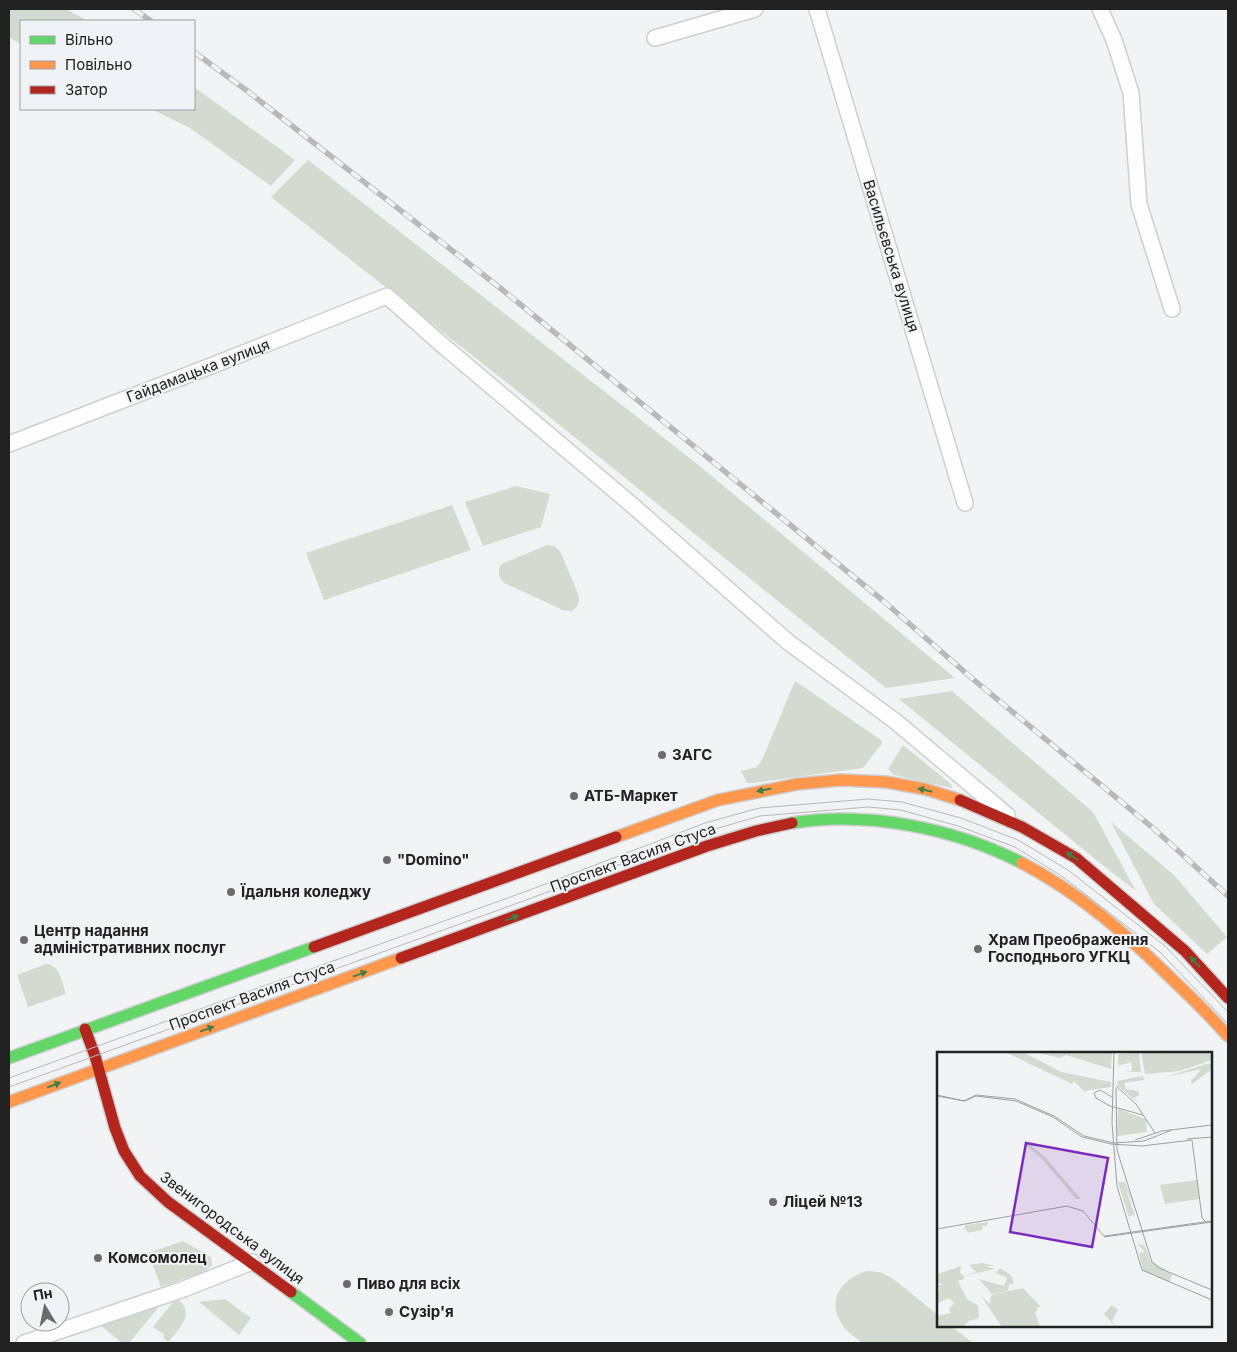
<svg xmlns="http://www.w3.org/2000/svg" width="1237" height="1352" viewBox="0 0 1237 1352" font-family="Inter,sans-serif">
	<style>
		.green { fill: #d3dbd0 }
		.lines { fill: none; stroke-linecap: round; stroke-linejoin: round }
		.street-casing { stroke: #cecfd0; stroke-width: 18 }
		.fast-casing { stroke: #cecfd0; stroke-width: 14 }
		.slow-casing { stroke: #cecfd0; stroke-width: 14 }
		.jam-casing { stroke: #cecfd0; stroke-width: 14 }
		.street { stroke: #fdfdfd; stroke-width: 15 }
		.fast { stroke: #63d668; stroke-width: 11 }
		.slow { stroke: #ff974d; stroke-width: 11 }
		.jam { stroke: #b3261e; stroke-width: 11 }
		.tram { stroke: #b9b9b9; stroke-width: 1 }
		.rail-casing { stroke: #b9b9b9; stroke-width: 5.5 }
		.rail { stroke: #f1f2f5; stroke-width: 4; stroke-dasharray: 11; stroke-linecap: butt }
		.oneway { fill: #427c46 }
		.poi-dot { fill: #6b6b6c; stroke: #f1f2f5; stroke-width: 2 }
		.labels { text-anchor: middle; stroke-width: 4; stroke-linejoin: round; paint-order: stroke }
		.street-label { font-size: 15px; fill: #222223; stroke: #f1f2f5 }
		.poi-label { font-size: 15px; font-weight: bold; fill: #222223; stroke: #f1f2f5; text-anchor: start }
		.inset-road { fill: none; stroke: #9f9fa0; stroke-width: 1 }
		.view { fill: #7b2cbf; fill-opacity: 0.15; stroke: #7b2cbf; stroke-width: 2.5 }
		.inset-edge { fill: none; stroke: #222223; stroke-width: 2.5 }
	</style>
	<rect width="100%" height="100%" fill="#f2f3f4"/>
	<path class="green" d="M 9,9 L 66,9 L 88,21 L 21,21 L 21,44 L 9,37 Z
		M 194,87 L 295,160 L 271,186 L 190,128 L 151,109 L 194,109 Z
		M 308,160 L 696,463 L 955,678 L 886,688 L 506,382 L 271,197 Z
		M 516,486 L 550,494 L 541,527 L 483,546 L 465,502 Z
		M 452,505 L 471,550 L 324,600 L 306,553 Z
		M 547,545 L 555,546 L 561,553 L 579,596 L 578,605 L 572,611 L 563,610 L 504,583 L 499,576 L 499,568 L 502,564 Z
		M 795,681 L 881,740 L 882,743 L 863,768 L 753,783 L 747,783 L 741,771 L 757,767 L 762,760 Z
		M 952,691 L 1093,812 L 1136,891 L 1100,863 L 899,699 Z
		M 903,745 L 951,784 L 952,788 L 894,775 L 888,769 Z
		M 1111,822 L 1174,875 L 1227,937 L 1207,954 L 1154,904 Z
		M 46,964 C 60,965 62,982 66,994 L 28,1007 L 17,975 Z
		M 183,1241 L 211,1257 L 212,1265 L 204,1272 L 161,1287 L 148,1253 Z
		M 867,1271 L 880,1272 L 892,1278 L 938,1315 L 938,1326 L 951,1326 L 973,1343 L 862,1343 C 855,1337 844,1330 840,1321 C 827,1297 844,1278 867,1271 Z
		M 176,1298 C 197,1312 179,1330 168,1342 L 163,1337 L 165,1335 L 153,1327 Z
		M 225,1299 L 251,1318 L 239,1335 L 199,1302 Z
		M 164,1301 L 129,1343 L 122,1343 L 99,1324 Z"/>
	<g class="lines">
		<g class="street-casing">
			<path id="street" d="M 817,9 L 965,503
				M 1100,9 L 1114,40 L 1131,93 L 1139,204 L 1172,309
				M 655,38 L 755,9
				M 9,444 L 216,364 L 387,296 L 440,343 L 632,505 L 788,642 L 895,721 L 1007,815
				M 24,1343 L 184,1289 L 252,1262"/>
		</g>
		<g class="fast-casing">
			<path id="fast" d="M 792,823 C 868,811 954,828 1022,863
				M 9,1058 L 314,947
				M 291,1292 L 360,1343"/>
		</g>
		<g class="slow-casing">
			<path id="slow" d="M 616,837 L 718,800 L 798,784 L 841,780 L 886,782 L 925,789 L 960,800
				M 1022,863 C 1080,893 1128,936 1175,982 C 1193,999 1211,1017 1228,1036
				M 9,1102 L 401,958"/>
		</g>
		<g class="jam-casing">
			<path id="jam" d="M 960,800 L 1022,827 L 1076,858 L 1185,951 L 1228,998
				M 314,947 L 616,837
				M 401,958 L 707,846 L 756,831 L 792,823
				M 85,1029 L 95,1056 L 115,1128 L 124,1151 L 140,1176 L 168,1202 L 291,1292"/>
		</g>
		<use href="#street" class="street"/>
		<use href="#fast" class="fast"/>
		<use href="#slow" class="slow"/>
		<use href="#jam" class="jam"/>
		<path class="tram" d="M 9,1078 L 527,891 L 705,823 L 759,808 L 868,799 L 902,802 L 961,818 L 1018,840 L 1068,870 L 1165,946 L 1228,1012
			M 9,1087 L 529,899 L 708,831 L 760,816 L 868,807 L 901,810 L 958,826 L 1015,847 L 1063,877 L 1160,952 L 1228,1024"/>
		<g class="rail-casing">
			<path id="rail" d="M 134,9 L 151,21
				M 194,52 L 246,90 L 499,287 L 881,599 L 974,680 L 1153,828 L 1228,896"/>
		</g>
		<use href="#rail" class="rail"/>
	</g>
	<defs><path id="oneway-solid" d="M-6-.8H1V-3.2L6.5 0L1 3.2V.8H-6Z" transform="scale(1.25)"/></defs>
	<g class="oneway">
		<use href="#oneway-solid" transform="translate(764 790) rotate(169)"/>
		<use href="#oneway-solid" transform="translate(925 790) rotate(-167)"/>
		<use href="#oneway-solid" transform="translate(1072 856) rotate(-147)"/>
		<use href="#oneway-solid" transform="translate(512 918) rotate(-20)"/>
		<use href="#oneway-solid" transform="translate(1195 962) rotate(-133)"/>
		<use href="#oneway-solid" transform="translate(360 974) rotate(-20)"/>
		<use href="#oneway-solid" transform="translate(207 1029) rotate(-20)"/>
		<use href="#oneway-solid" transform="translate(54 1085) rotate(-21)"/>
	</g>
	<g class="poi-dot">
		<circle cx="662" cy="755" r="5"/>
		<circle cx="574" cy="796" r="5"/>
		<circle cx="387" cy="860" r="5"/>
		<circle cx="231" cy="892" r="5"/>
		<circle cx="24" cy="940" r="5"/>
		<circle cx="978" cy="949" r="5"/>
		<circle cx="773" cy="1202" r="5"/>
		<circle cx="98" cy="1258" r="5"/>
		<circle cx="347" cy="1284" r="5"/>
		<circle cx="389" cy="1312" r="5"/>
	</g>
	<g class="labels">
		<g class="street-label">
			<text transform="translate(891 256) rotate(73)" y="5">Васильєвська вулиця</text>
			<text transform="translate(198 371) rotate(-21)" y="5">Гайдамацька вулиця</text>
			<text transform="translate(633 858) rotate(-20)" y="5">Проспект Василя Стуса</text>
			<text transform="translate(252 996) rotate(-20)" y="5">Проспект Василя Стуса</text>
			<text transform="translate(232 1228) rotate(37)" y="5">Звенигородська вулиця</text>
		</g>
		<g class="poi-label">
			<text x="672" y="760">ЗАГС</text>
			<text x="584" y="801">АТБ-Маркет</text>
			<text x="397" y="865">"Domino"</text>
			<text x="241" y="897">Їдальня коледжу</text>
			<text x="34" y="936">Центр надання<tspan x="34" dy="17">адміністративних послуг</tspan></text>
			<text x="988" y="945">Храм Преображення<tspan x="988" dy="17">Господнього УГКЦ</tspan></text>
			<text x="783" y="1207">Ліцей №13</text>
			<text x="108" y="1263">Комсомолец</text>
			<text x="357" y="1289">Пиво для всіх</text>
			<text x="399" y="1317">Сузір'я</text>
		</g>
	</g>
	<g transform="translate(937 1052)">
		<rect width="275" height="275" fill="#f2f3f4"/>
		<path d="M 68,0 L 86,0 L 124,20 L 174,30 L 174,35 L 147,39 L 137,29 L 135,32 ZM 98,0 L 175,0 L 174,17 L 129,3 L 123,6 ZM 204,0 L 224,0 L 224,3 L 225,0 L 275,0 L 275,8 L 243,19 L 208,22 ZM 202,1 L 204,20 L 188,20 L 195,19 L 194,10 L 181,14 L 181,2 ZM 269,12 L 275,12 L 275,17 L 255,32 L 254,29 L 264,17 L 229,25 ZM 206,24 L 207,28 L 187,31 L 189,37 L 201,39 L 202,43 L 197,46 L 202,52 L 181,34 L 180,29 ZM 181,57 L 209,67 L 210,80 L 180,84 ZM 89,89 L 108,105 L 144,147 L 139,147 L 105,107 L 87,92 ZM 260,128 L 262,147 L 228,152 L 223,133 ZM 181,130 L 188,130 L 200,161 L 187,133 L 198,163 L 192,164 L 193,169 ZM 51,170 L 49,175 L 46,173 L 45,178 L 31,181 L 28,176 L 25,179 L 29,173 ZM 200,191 L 208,194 L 213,208 L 235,222 L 233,230 L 206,219 L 202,201 L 208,200 ZM 45,211 L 58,214 L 49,214 L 58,217 L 27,224 L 27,227 L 21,229 L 30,247 L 41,254 L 42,266 L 32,269 L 26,275 L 0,275 L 0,264 L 14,261 L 12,257 L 17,251 L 12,246 L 0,251 L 0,236 L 5,240 L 0,234 L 6,232 L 0,231 L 0,222 L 24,214 L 23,221 L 27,224 L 39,220 L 32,213 ZM 63,216 L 74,223 L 77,231 L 75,236 L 76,231 L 72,233 L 71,239 L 55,242 L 42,227 L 67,234 L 70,226 L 59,221 ZM 86,236 L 104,255 L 99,255 L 101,258 L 98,260 L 103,274 L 65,275 L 44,244 L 53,252 L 54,243 ZM 175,253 L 181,258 L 175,269 L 179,275 L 167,262 Z" fill="#d3dbd0"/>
		<path class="inset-road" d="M 177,0 L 175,71 L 180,134 L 205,218 L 275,248M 179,34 L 199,52 L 218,81M 179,36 L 180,98 L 215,210 L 222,216 L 275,238M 0,43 L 27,49 L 39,43 L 78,47 L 117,64 L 147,84 L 177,91 L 207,89 L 235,78M 0,44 L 28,49 L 39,44 L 79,49 L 116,65 L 145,85 L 174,92 L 205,94 L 255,88 L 265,166 L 269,170M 175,45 L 163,38 L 157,41 L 159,46 L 173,54 L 206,63M 250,87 L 275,85M 198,88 L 225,79 L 275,73M 0,177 L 130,154 L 146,159 L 167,184 L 274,169M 167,185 L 275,170"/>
		<path class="view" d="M 89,91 L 171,106 L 155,195 L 73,180 Z"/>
		<rect width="275" height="275" class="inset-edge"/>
	</g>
	<rect width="1237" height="1352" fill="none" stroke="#222223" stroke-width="20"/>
	<rect x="20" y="20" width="175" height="90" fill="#f1f2f5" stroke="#9e9fa1"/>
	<rect x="30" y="36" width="25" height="8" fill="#63d668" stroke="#9e9fa1"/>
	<text x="65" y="45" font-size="15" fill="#222223">Вільно</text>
	<rect x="30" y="61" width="25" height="8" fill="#ff974d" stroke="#9e9fa1"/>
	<text x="65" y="70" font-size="15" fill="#222223">Повільно</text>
	<rect x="30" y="86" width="25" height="8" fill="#b3261e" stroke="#9e9fa1"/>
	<text x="65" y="95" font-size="15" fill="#222223">Затор</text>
	<g transform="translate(45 1307) rotate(350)"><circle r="24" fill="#f1f2f5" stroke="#9e9fa1"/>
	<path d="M0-4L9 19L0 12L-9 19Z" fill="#6b6b6c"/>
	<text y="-8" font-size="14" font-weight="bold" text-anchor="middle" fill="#222223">Пн</text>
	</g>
</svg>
